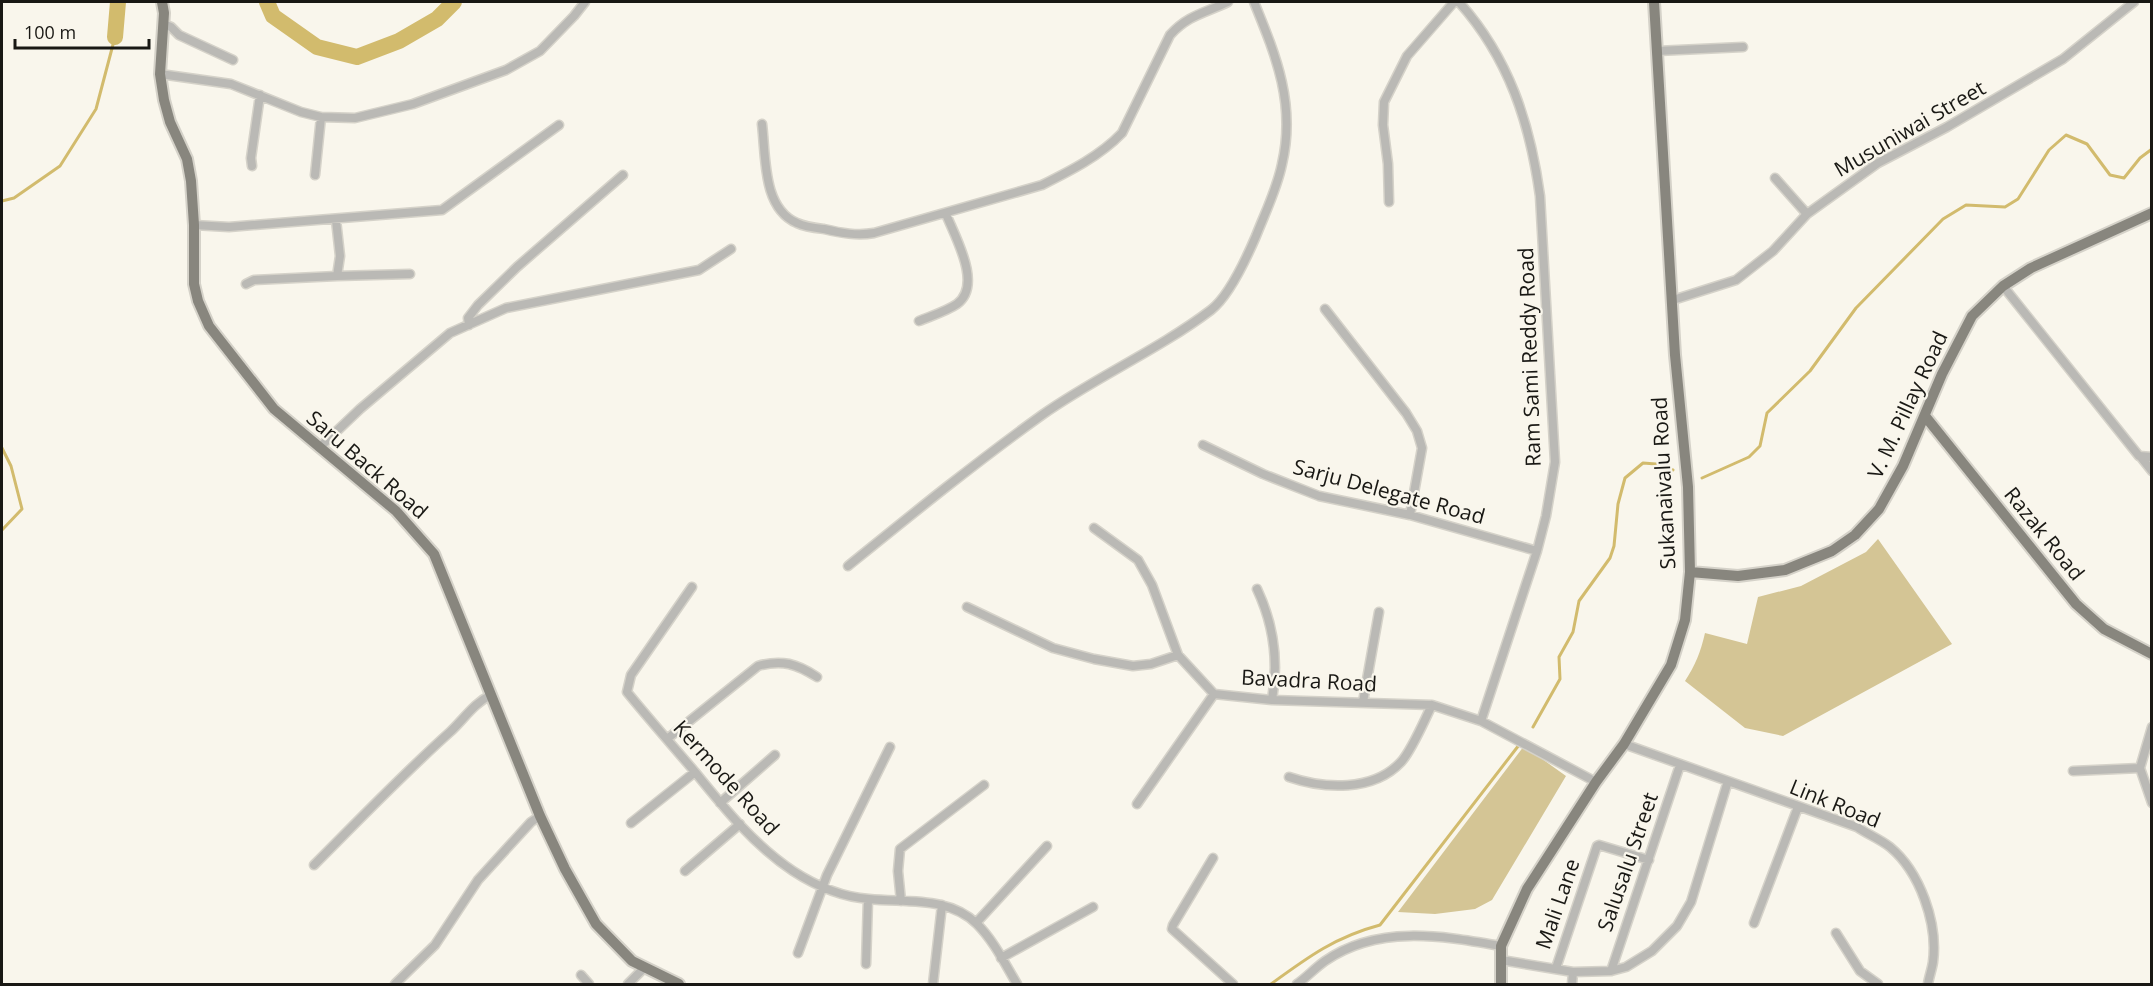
<svg xmlns="http://www.w3.org/2000/svg" width="2153" height="986" viewBox="0 0 2153 986" font-family="'Open Sans',sans-serif">
	<style>
		.green { fill: #d4c595 }
		.lines { fill: none; stroke-linecap: round; stroke-linejoin: round }
		.stream { stroke: #d2bb6d; stroke-width: 3 }
		.river { stroke: #d2bb6d; stroke-width: 16 }
		.minor-casing { stroke: #d5d2c9; stroke-width: 11 }
		.major-casing { stroke: #d5d2c9; stroke-width: 14 }
		.minor { stroke: #bab9b5; stroke-width: 8 }
		.major { stroke: #88867e; stroke-width: 10 }
		.labels { text-anchor: middle; stroke-width: 4.5; stroke-linejoin: round; paint-order: stroke }
		.street-label { font-size: 21px; fill: #191814; stroke: #f9f6ec }
	</style>
	<rect width="100%" height="100%" fill="#f9f6ec"/>
	<path class="green" d="M 1878,539 L 1952,644 L 1783,736 L 1745,728 L 1685,681 C 1695,666 1701,651 1705,633 L 1747,644 L 1758,597 L 1801,586 L 1866,552 Z
		M 1524,746 L 1566,776 L 1492,900 L 1475,909 L 1435,914 L 1398,912 Z"/>
	<g class="lines">
		<path class="stream" d="M 2,201 L 14,198 L 60,166 L 96,109 L 115,37
			M 2,448 L 11,466 L 22,509 L 2,530
			M 1702,478 L 1749,457 L 1760,446 L 1767,413 L 1810,371 L 1856,308 L 1943,219 L 1966,205 L 2005,207 L 2018,199 L 2049,150 L 2066,135 L 2087,144 L 2110,175 L 2124,178 L 2140,158 L 2152,149
			M 1533,727 L 1560,679 L 1559,657 L 1573,632 L 1579,601 L 1610,558 L 1614,546 L 1618,504 L 1625,478 L 1643,463 L 1656,464 L 1673,470
			M 1271,984 C 1308,957 1335,937 1380,925 L 1519,745"/>
		<path class="river" d="M 267,2 L 273,16 L 317,47 L 357,57 L 399,41 L 437,19 L 454,2
			M 115,37 L 118,2"/>
		<g class="minor-casing">
			<path id="minor" d="M 1459,2 C 1509,58 1530,123 1540,196 L 1555,462 L 1546,516 L 1537,551 L 1481,721
				M 163,24 L 171,27 L 179,35 L 233,60
				M 1657,51 L 1743,47
				M 160,74 L 231,84 L 301,112 L 321,117 L 355,118 L 413,104 L 506,70 L 540,51 L 574,16 L 585,2
				M 762,124 C 766,156 762,208 797,223 C 805,227 815,228 824,229 C 841,233 857,236 874,233 L 1042,185 C 1070,171 1100,156 1122,133 L 1170,35 C 1188,15 1205,13 1228,2
				M 252,166 L 251,158 L 260,95
				M 315,175 L 321,117
				M 1775,178 L 1807,214
				M 1389,202 L 1388,164 L 1383,125 L 1384,102 L 1407,56 L 1454,2
				M 194,225 L 229,227 L 442,210 L 559,125
				M 337,276 L 410,274
				M 246,284 L 254,280 L 337,276 L 340,256 L 336,220
				M 2003,286 L 2139,456 L 2152,457
				M 1673,300 L 1736,280 L 1773,251 L 1807,214 L 1878,163 L 1947,127 L 2063,59 L 2134,2
				M 1325,309 L 1406,413 L 1417,431 L 1422,448 L 1410,515
				M 919,321 C 931,316 947,311 957,304 C 983,285 955,237 946,214
				M 469,325 L 468,318 L 478,305 L 517,267 L 623,175
				M 1203,445 L 1263,474 L 1319,496 L 1410,515 L 1537,551
				M 319,448 L 360,409 L 450,333 L 506,308 L 699,270 L 731,249
				M 2140,456 L 2152,471
				M 1094,528 L 1138,560 L 1152,585 L 1178,655 L 1214,694 L 1272,700 L 1432,705 L 1481,721 L 1596,782
				M 848,566 C 911,515 975,463 1042,415 C 1096,377 1158,350 1211,310 C 1229,296 1247,257 1256,236 C 1265,213 1277,189 1282,164 C 1296,104 1276,56 1254,2
				M 692,587 L 631,675 L 627,692 C 649,719 672,745 695,772 C 724,808 754,845 793,871 C 816,886 842,897 869,899 C 906,903 948,896 977,924 C 994,941 1005,964 1017,984
				M 1257,589 C 1274,625 1279,660 1272,700
				M 967,607 L 1053,648 L 1094,659 L 1133,666 L 1151,664 L 1178,655
				M 1363,702 L 1379,612
				M 2152,727 L 2140,768 L 2152,803
				M 667,739 L 758,666 C 782,659 797,664 817,677
				M 1624,744 L 1857,827 C 1867,834 1880,839 1890,847 C 1920,872 1938,923 1933,962 C 1932,969 1929,977 1928,984
				M 2073,771 L 2140,768
				M 1289,777 C 1324,789 1373,792 1401,762 C 1412,750 1424,721 1432,705
				M 720,803 L 775,755
				M 1137,804 L 1214,694
				M 631,823 L 695,772
				M 1213,858 L 1173,925 L 1172,929 L 1233,984
				M 314,865 C 359,820 403,774 450,732 C 464,719 474,703 491,695
				M 685,871 L 740,824
				M 901,901 L 898,871 L 900,849 L 984,785
				M 976,923 L 1047,846
				M 1754,923 L 1798,807
				M 1836,933 L 1860,971 L 1878,984
				M 798,953 L 827,875 L 890,747
				M 1001,958 L 1093,907
				M 1501,960 L 1573,972 L 1611,971 L 1626,967 L 1652,951 L 1677,926 L 1691,902 L 1728,781
				M 866,964 L 868,899
				M 1556,968 L 1597,846 L 1599,845 L 1649,860
				M 1611,971 L 1680,765
				M 581,975 L 589,984
				M 395,984 L 435,945 L 478,880 L 531,822 L 540,816
				M 628,984 L 644,968
				M 933,984 L 942,905
				M 1297,984 C 1307,977 1315,968 1325,961 C 1378,924 1443,936 1501,946
				M 1572,984 L 1573,972"/>
		</g>
		<g class="major-casing">
			<path id="major" d="M 162,2 L 164,13 L 160,74 L 164,100 L 170,122 L 187,159 L 191,181 L 194,225 L 194,284 L 198,301 L 209,326 L 274,409 L 396,511 L 434,554 L 540,816 L 565,869 L 596,924 L 632,961 L 679,984
				M 1925,416 L 2076,604 L 2104,629 L 2152,654
				M 1690,572 L 1738,576 L 1785,570 L 1832,551 L 1855,535 L 1879,509 L 1903,466 L 1942,374 L 1972,316 L 2003,286 L 2031,268 L 2152,213
				M 1501,984 L 1501,946 L 1527,889 L 1596,782 L 1624,744 L 1671,665 L 1685,620 L 1690,572 L 1688,487 L 1675,355 L 1654,2"/>
		</g>
		<use href="#minor" class="minor"/>
		<use href="#major" class="major"/>
	</g>
	<g class="labels">
		<g class="street-label">
			<text transform="translate(1910 129) rotate(-30)" y="7">Musuniwai Street</text>
			<text transform="translate(1530 357) rotate(-92)" y="7">Ram Sami Reddy Road</text>
			<text transform="translate(1908 405) rotate(-65)" y="7">V. M. Pillay Road</text>
			<text transform="translate(367 465) rotate(41)" y="7">Saru Back Road</text>
			<text transform="translate(1664 483) rotate(-93)" y="7">Sukanaivalu Road</text>
			<text transform="translate(1389 492) rotate(15)" y="7">Sarju Delegate Road</text>
			<text transform="translate(2044 534) rotate(51)" y="7">Razak Road</text>
			<text transform="translate(1309 681) rotate(3)" y="7">Bavadra Road</text>
			<text transform="translate(726 778) rotate(48)" y="7">Kermode Road</text>
			<text transform="translate(1835 804) rotate(22)" y="7">Link Road</text>
			<text transform="translate(1628 862) rotate(-71)" y="7">Salusalu Street</text>
			<text transform="translate(1558 904) rotate(-71)" y="7">Mali Lane</text>
		</g>
	</g>
	<rect width="2153" height="986" fill="none" stroke="#191814" stroke-width="6"/>
	<path d="M15 39v9h134v-9" fill="none" stroke="#191814" stroke-width="3"/>
	<text x="24" y="39" font-size="18" fill="#191814" stroke="#f9f6ec" stroke-width="4.5" paint-order="stroke">100 m</text>
</svg>
